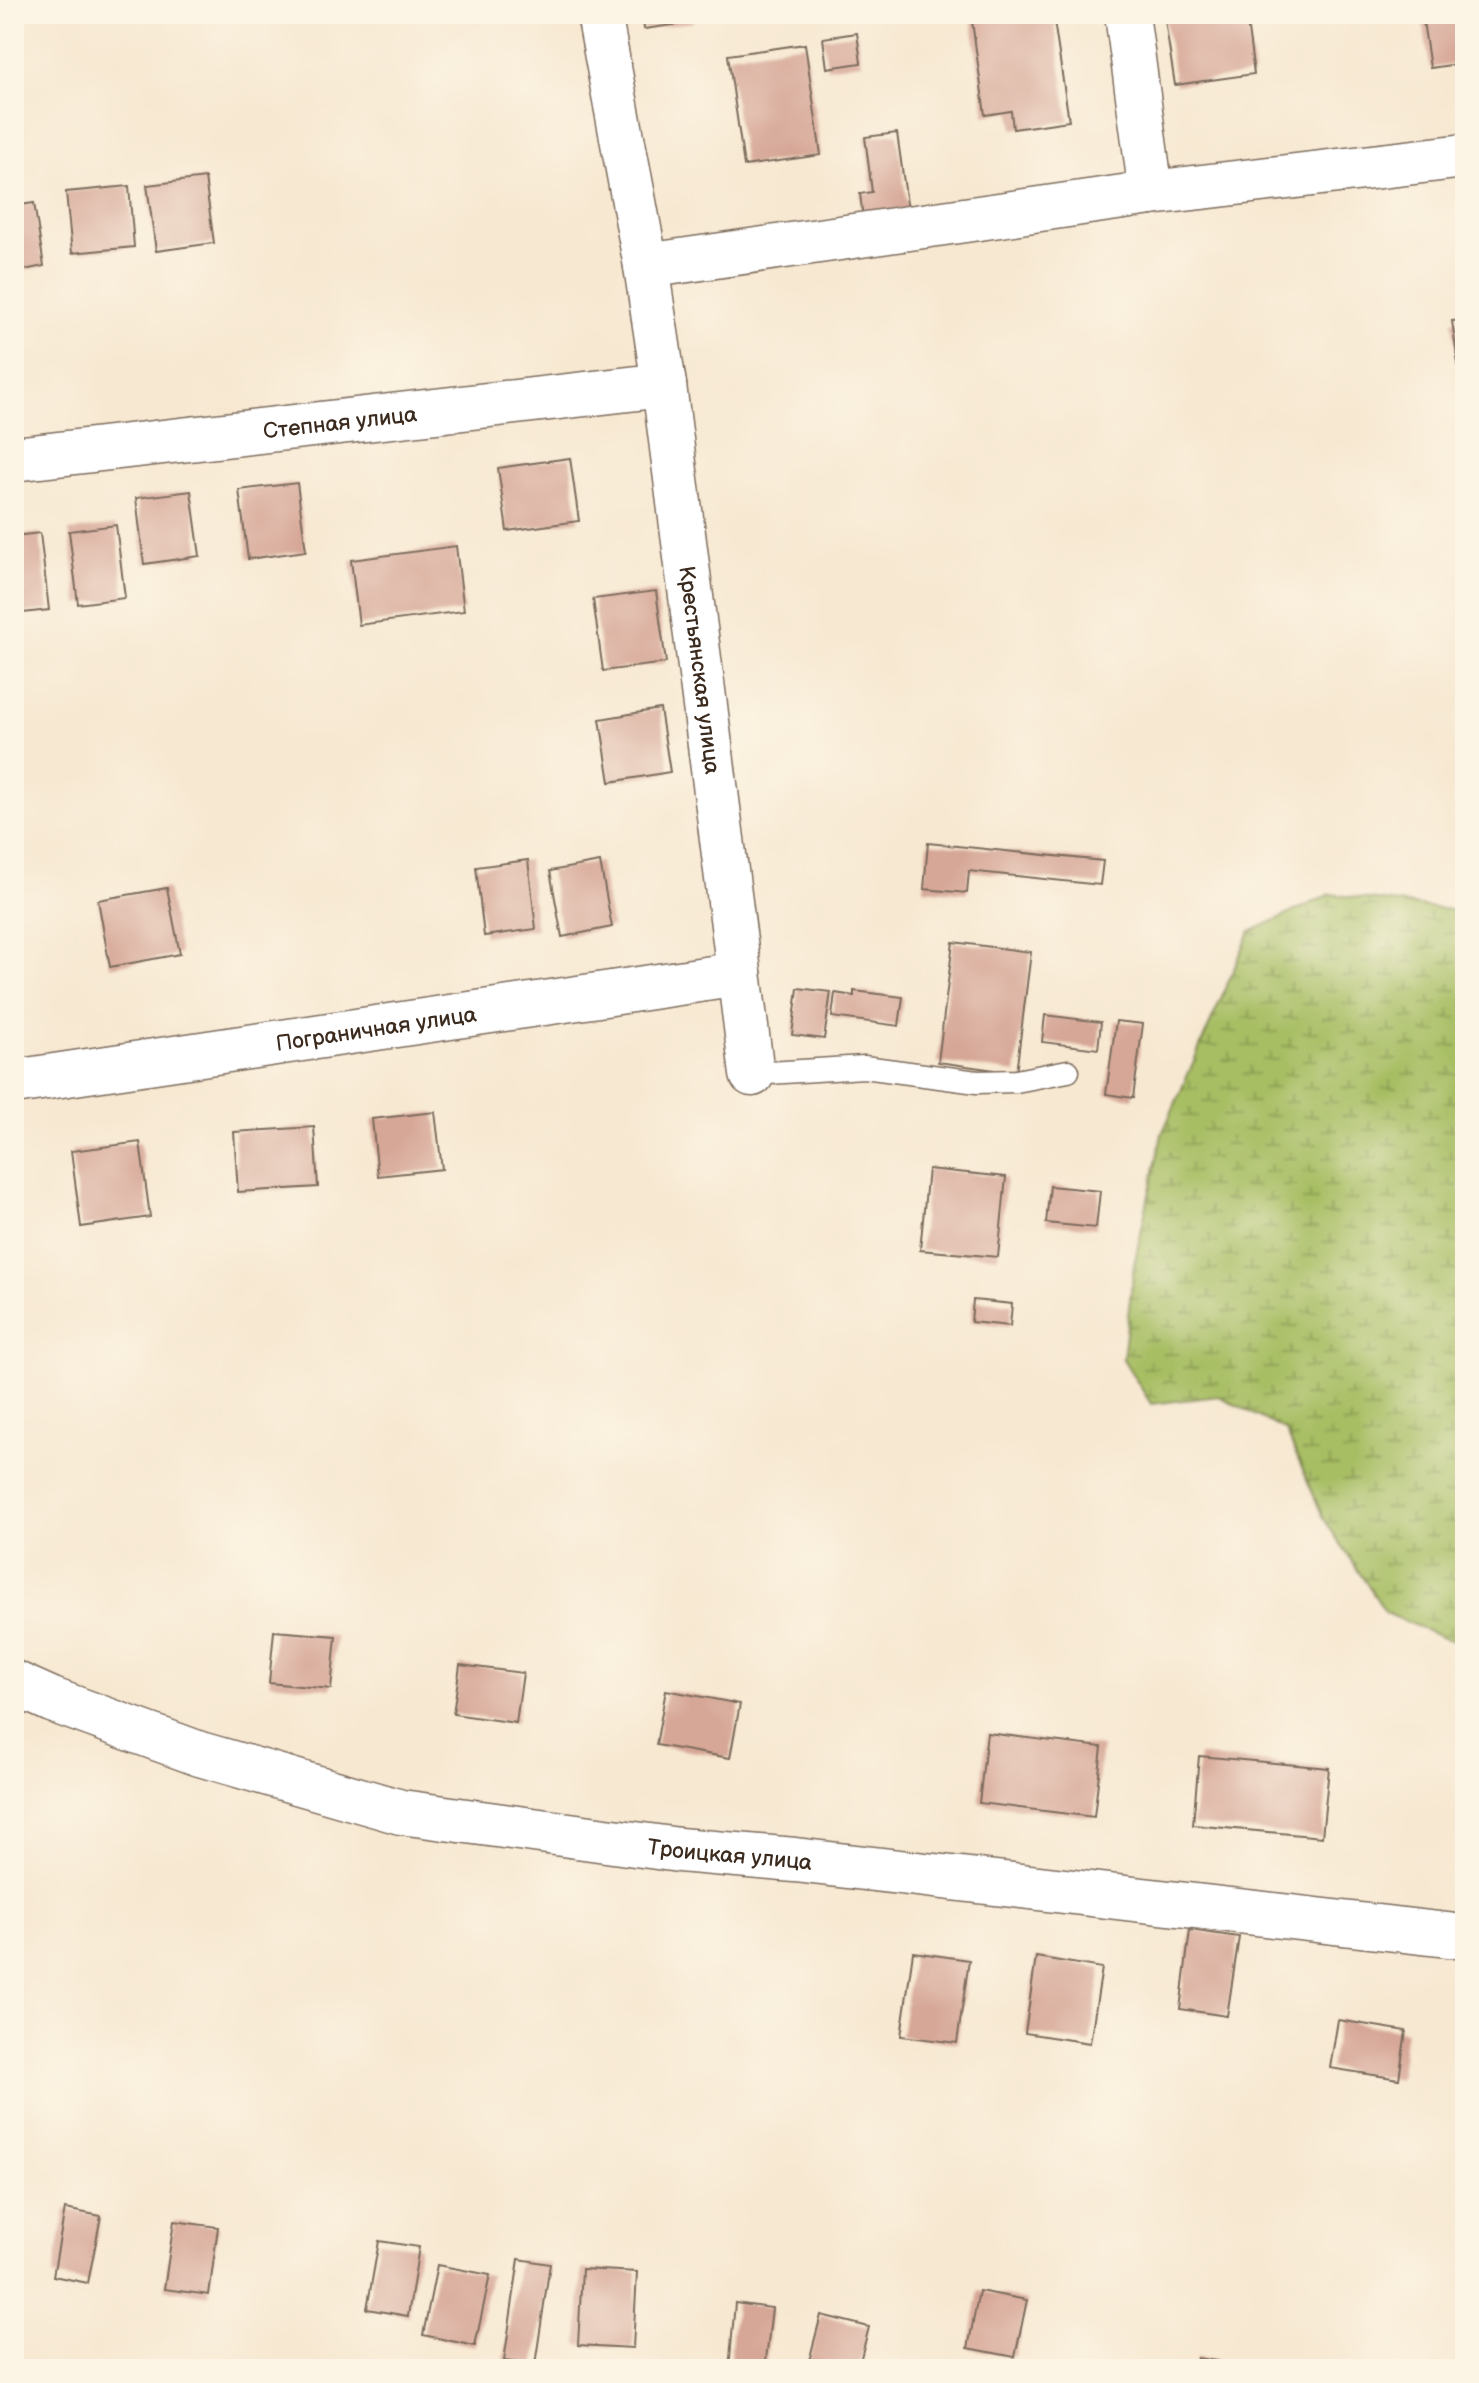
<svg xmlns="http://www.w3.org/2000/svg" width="1479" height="2383" viewBox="0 0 1479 2383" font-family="'Balsamiq Sans',sans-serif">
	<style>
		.wetland { fill: url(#wetland-marsh); stroke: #717440; stroke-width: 2 }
		.building { fill: #d6a696 }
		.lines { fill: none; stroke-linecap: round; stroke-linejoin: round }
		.service-casing { stroke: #7d6c5d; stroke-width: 25 }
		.minor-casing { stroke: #7d6c5d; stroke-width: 47 }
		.service { stroke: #fff; stroke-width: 22 }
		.minor { stroke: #fff; stroke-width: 44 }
		.labels { text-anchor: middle; stroke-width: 6; stroke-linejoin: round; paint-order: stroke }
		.street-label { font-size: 22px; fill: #3b2a1e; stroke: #fcf5e5 }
	</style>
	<defs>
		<pattern id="wetland-marsh" width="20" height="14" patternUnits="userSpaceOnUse" patternTransform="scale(2)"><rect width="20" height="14" fill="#a7be63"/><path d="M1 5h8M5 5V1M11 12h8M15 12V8" fill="none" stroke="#899b51"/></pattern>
	</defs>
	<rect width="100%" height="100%" fill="#fcf5e5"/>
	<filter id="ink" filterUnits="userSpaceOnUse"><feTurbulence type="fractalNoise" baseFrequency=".0125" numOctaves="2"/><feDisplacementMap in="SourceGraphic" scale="16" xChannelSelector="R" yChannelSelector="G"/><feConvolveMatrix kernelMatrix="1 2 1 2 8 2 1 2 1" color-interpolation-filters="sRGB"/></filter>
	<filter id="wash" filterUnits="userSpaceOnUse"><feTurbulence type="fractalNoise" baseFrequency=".006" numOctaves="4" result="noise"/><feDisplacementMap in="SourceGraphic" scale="32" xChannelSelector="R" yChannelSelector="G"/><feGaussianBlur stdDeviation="1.8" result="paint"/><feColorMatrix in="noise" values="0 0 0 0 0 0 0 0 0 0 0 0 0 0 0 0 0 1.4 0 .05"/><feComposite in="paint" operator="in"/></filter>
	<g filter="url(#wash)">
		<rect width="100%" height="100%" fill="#f7e8d1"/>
		<path class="wetland" d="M 1331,894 L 1465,912 L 1465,1643 L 1443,1638 L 1386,1613 L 1324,1519 L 1286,1431 L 1219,1396 L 1151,1404 L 1123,1359 L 1134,1265 L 1162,1134 L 1250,932 Z"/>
		<g id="blocks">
			<path class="building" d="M 642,14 L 693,14 L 694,22 L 644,29 Z
				M 971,14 L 1053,14 L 1069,121 L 1013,129 L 1011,111 L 985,115 Z
				M 1164,14 L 1246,14 L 1254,74 L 1175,85 Z
				M 1422,14 L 1465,14 L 1465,63 L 1430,68 Z
				M 857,33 L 861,63 L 827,68 L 823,38 Z
				M 805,44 L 821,155 L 744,166 L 728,55 Z
				M 897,133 L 908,211 L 863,218 L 860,194 L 872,192 L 865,137 Z
				M 205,178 L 214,243 L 156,251 L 147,185 Z
				M 129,186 L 134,247 L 72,253 L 66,192 Z
				M 34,203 L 44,266 L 14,272 L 14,206 Z
				M 1465,320 L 1465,400 L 1463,400 L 1452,321 Z
				M 570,458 L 579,521 L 507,531 L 498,468 Z
				M 297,483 L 306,551 L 248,559 L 239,490 Z
				M 191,491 L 200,556 L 144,564 L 136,498 Z
				M 116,525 L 125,598 L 78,604 L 69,531 Z
				M 40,533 L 49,610 L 14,614 L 14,536 Z
				M 456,546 L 464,611 L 359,625 L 351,560 Z
				M 656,591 L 666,663 L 603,671 L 593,599 Z
				M 660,709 L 670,772 L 610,782 L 600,719 Z
				M 928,843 L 1103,861 L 1100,885 L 969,871 L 967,893 L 924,889 Z
				M 528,860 L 536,929 L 484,936 L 476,867 Z
				M 600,862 L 612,927 L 562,937 L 550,871 Z
				M 167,888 L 180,954 L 110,967 L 98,900 Z
				M 953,942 L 1031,952 L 1016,1073 L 938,1062 Z
				M 798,988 L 831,992 L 824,1039 L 792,1035 Z
				M 854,991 L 903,997 L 899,1026 L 832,1017 L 835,993 L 854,996 Z
				M 1045,1015 L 1101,1022 L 1098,1049 L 1042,1042 Z
				M 1116,1021 L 1143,1024 L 1133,1098 L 1106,1094 Z
				M 435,1112 L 442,1169 L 378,1176 L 372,1119 Z
				M 314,1127 L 318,1187 L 238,1192 L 234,1132 Z
				M 140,1142 L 150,1217 L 81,1227 L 71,1151 Z
				M 928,1169 L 1006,1177 L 998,1257 L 920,1250 Z
				M 1050,1186 L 1100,1191 L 1096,1228 L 1046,1223 Z
				M 973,1300 L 1012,1304 L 1010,1326 L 971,1322 Z
				M 274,1631 L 336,1636 L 331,1689 L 269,1683 Z
				M 460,1665 L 523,1673 L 516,1723 L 453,1714 Z
				M 666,1690 L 740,1704 L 730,1758 L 656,1745 Z
				M 987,1733 L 1102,1747 L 1094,1817 L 979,1803 Z
				M 1199,1756 L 1329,1768 L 1322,1837 L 1193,1825 Z
				M 1190,1930 L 1239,1937 L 1227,2016 L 1180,2009 Z
				M 913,1952 L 969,1960 L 957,2043 L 901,2036 Z
				M 1036,1957 L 1102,1968 L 1090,2043 L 1025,2033 Z
				M 1338,2020 L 1406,2031 L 1399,2079 L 1330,2068 Z
				M 65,2209 L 101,2216 L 88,2283 L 53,2276 Z
				M 174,2221 L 218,2227 L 209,2295 L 164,2289 Z
				M 379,2241 L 419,2247 L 408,2316 L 367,2309 Z
				M 519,2259 L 550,2264 L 535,2365 L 504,2361 Z
				M 437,2265 L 490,2275 L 475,2346 L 423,2335 Z
				M 582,2269 L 637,2272 L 633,2348 L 578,2345 Z
				M 979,2291 L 1027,2300 L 1015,2357 L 968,2348 Z
				M 735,2303 L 772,2308 L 765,2369 L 729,2369 Z
				M 821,2315 L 869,2327 L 858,2369 L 807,2369 Z
				M 1197,2358 L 1255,2367 L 1255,2369 L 1195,2369 Z"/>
		</g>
	</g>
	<g filter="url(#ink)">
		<use href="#blocks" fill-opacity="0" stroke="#7d6c5d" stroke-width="2"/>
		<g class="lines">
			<g class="service-casing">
				<path id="service" d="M 752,1074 L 864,1067 L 977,1082 L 1016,1081 L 1068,1071"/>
			</g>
			<g class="minor-casing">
				<g id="minor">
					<path id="s1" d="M 599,14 L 646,266 L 664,385 L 752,1074"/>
					<path d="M 1127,14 L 1151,193"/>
					<path d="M 646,266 L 1151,193 L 1465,156"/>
					<path id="s2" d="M 14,459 L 664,385"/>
					<path id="s3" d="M 14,1082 L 739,974"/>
					<path id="s4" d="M 14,1683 L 52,1700 L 200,1754 L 401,1812 L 679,1850 L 795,1860 L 1465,1937"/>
				</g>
			</g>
			<use href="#service" class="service"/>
			<use href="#minor" class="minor"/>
		</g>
	</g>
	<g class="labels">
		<g class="street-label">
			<text dy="8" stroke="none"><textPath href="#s2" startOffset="328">Степная улица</textPath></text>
			<text dy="8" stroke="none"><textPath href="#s1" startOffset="664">Крестьянская улица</textPath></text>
			<text dy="8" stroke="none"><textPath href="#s3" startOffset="366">Пограничная улица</textPath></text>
			<text dy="8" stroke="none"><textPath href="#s4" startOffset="740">Троицкая улица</textPath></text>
		</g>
	</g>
	<rect width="1479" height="2383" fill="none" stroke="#fcf5e5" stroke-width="48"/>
</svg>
